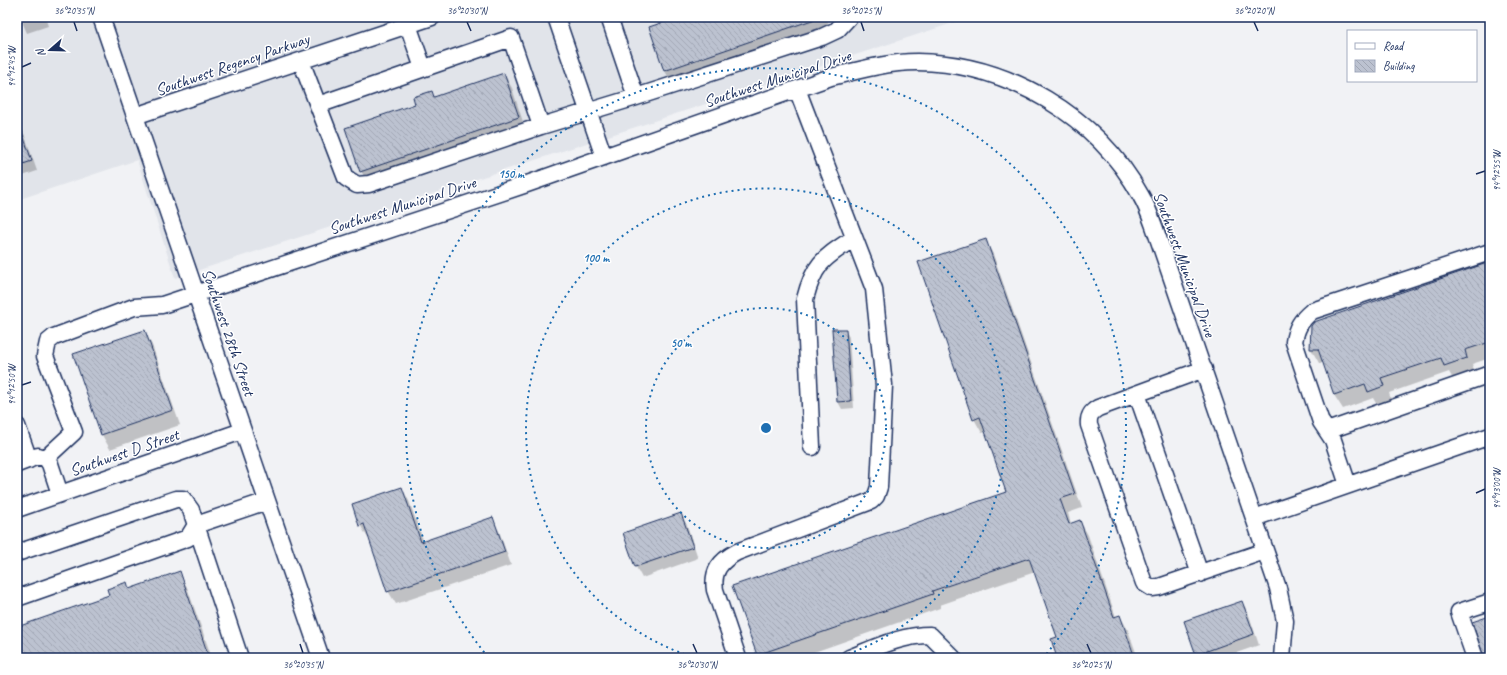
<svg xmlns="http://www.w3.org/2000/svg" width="1507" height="675" viewBox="0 0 1507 675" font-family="Caveat,sans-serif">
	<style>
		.built { fill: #e1e4ea }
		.shadow { fill: #0003 }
		.building { fill: url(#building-back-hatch); stroke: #1b2f5e }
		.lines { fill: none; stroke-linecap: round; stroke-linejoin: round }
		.minor-casing { stroke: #1b2f5e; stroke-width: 19 }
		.minor { stroke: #fff; stroke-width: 16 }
		.ticks { fill: none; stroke: #1b2f5e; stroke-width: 1.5 }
		.ring { fill: none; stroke: #1f6fb2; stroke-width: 2; stroke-dasharray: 2 4 }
		.labels { text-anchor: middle; stroke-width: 3; stroke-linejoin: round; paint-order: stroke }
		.street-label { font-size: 17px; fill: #1b2f5e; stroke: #fff }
		.centre { fill: #1f6fb2; stroke: #fff; stroke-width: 2 }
		.ring-label { font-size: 12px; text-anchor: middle; font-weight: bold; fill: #1f6fb2; stroke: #fff; stroke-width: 3; stroke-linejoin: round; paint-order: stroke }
		.neatline { fill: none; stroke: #1b2f5e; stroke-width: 1.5 }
		.ticks-label { font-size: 10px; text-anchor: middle; fill: #1b2f5e }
	</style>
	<defs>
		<pattern id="building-back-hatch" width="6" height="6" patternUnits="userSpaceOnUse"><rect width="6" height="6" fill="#bcc2d0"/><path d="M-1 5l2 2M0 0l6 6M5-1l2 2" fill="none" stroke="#a1a7b5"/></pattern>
	</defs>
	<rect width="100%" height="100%" fill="#f1f2f5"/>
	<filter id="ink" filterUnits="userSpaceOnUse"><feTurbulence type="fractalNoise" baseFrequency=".025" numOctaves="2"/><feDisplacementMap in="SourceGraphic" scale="8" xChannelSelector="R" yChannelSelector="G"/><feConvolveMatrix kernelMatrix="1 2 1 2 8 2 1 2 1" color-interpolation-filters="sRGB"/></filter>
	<g filter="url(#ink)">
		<path class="built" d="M 17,17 L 971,17 L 175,278 L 137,160 L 17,200 Z"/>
		<path class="shadow" d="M 20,17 L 45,17 L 48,26 L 27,33 Z
			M 682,17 L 826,17 L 831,30 L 673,85 L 665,71 L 651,28 Z
			M 504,74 L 512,88 L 526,131 L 369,185 L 361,171 L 416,104 L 432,92 L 435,98 Z
			M 17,113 L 37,171 L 17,178 Z
			M 985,240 L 993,254 L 1082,508 L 1068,513 L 1071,524 L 1080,521 L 1088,535 L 1116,617 L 1120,616 L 1128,630 L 1138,658 L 1058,658 L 1058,638 L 1035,572 L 940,605 L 940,608 L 797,658 L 759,658 L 734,586 L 1007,493 L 986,432 L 982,433 L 974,419 Z
			M 1490,264 L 1490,358 L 1472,364 L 1475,372 L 1453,379 L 1449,372 L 1389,393 L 1391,400 L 1377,405 L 1373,398 L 1343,409 L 1334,395 L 1324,363 L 1319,363 L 1311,349 Z
			M 833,330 L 845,330 L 849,337 L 854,408 L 842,409 L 838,402 Z
			M 144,331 L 152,345 L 180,425 L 110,449 L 102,435 L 74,355 Z
			M 402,488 L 409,501 L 424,542 L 492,518 L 499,531 L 511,565 L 396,604 L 388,591 L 370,537 L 368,538 L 360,525 Z
			M 680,514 L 687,525 L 698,558 L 642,578 L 636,567 L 624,534 Z
			M 179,573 L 187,587 L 212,658 L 17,658 L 17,628 L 110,596 L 126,583 L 130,590 Z
			M 1242,602 L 1248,612 L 1259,645 L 1222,658 L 1199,658 L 1197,654 Z"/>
		<path class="building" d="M 679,17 L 815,17 L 815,19 L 664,71 L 649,27 Z
			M 504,73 L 519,117 L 360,172 L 345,128 L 415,104 L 413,97 L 432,91 L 434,97 Z
			M 17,124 L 19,124 L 32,161 L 17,166 Z
			M 986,239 L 1075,494 L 1060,499 L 1069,524 L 1080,520 L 1114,617 L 1120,615 L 1135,658 L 1057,658 L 1051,639 L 1057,637 L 1029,558 L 932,591 L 933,594 L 757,655 L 732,586 L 1006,492 L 980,417 L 973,420 L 918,262 Z
			M 1490,262 L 1490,342 L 1465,350 L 1467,358 L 1444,366 L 1441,358 L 1381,378 L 1384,386 L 1368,392 L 1365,384 L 1334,395 L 1318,349 L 1310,349 L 1311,326 L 1314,322 Z
			M 832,329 L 846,329 L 851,401 L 837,402 Z
			M 145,330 L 173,410 L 101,435 L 73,354 Z
			M 402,487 L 421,542 L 493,517 L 505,552 L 387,592 L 364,524 L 359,526 L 352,504 Z
			M 681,513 L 693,547 L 635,567 L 623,533 Z
			M 180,571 L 209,658 L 17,658 L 17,627 L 109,595 L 107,589 L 127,582 L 129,589 Z
			M 1242,601 L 1254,634 L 1196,655 L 1184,621 Z
			M 1490,616 L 1490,658 L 1484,658 L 1472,622 Z"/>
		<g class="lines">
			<g class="minor-casing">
				<path id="minor" d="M 101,17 L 321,658
					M 556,17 L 604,157
					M 609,17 L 636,97
					M 408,25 L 423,68
					M 301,61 L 346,178 L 357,185 L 369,184 L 541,126 L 633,98 L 822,37 L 837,30 L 849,17
					M 318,105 L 511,38 L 541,126
					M 135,116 L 432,17
					M 1204,369 L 1098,408 C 1091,412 1088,416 1089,425 L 1144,583 L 1152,588 L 1159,587 L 1265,551
					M 1137,394 L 1200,574
					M 17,426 L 29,460
					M 1327,431 L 1490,374
					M 812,447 L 805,299 C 814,263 824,258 854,238
					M 46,458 L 74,432 L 45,356 L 48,342 L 54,337 L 134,307 L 162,305 L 527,184 L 831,77 C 859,70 889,62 917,62 C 1008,63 1097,116 1141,196 C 1147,206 1151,218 1155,229 L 1254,518 L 1490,436
					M 17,464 L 38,456 L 46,458 L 50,464 L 60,494
					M 1348,485 L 1333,440 L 1321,422 L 1294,342 C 1296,328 1301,320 1312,311 L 1490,252
					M 17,509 L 242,431
					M 1254,518 L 1278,588 L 1285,621 L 1282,658
					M 17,553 L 176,499 L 183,499 L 191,510 L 240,658
					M 17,598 L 188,538 L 196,525 L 267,501
					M 738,658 L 715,590 C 712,571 720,561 737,552 L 871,501 L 876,496 L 879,487 L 884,385 L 874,289 L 797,89
					M 849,658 C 875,648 901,635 930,635 L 953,658
					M 1475,658 L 1459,612 L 1490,602"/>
			</g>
			<use href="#minor" class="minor"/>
		</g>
	</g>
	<path class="ticks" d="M 74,22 L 77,31M 467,22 L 471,31M 861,22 L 864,31M 1254,22 L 1258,31M 22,67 L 31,63M 1476,174 L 1485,171M 22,385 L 31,382M 1476,493 L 1485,489M 300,644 L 303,653M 693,644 L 697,653M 1087,644 L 1091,653"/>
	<g class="ring">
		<circle cx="766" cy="428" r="120"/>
		<path d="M696 658A240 240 0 1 1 836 658"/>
		<path d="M488 657A360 360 0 1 1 1044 657"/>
	</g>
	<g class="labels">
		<g class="street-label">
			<text transform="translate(232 64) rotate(-19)" y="6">Southwest Regency Parkway</text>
			<text transform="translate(777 78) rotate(-18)" y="6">Southwest Municipal Drive</text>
			<text transform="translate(402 205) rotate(-18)" y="6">Southwest Municipal Drive</text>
			<text transform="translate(1185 264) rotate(70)" y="6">Southwest Municipal Drive</text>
			<text transform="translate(229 332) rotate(71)" y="6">Southwest 28th Street</text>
			<text transform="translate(124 452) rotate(-19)" y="6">Southwest D Street</text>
		</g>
	</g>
	<circle cx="766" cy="428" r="6" class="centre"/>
	<g class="ring-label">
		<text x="511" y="178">150 m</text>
		<text x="596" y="262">100 m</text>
		<text x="681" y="347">50 m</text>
	</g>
	<rect width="1507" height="675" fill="none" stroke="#fff" stroke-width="44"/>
	<rect x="1347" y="30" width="130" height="52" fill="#ffffff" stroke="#a4acbf"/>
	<rect x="1355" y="43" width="20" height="6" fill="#ffffff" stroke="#a4acbf"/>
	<text x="1383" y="50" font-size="12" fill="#1b2f5e">Road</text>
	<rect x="1355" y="60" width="20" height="12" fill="url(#building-back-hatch)" stroke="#a4acbf"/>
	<text x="1383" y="70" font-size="12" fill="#1b2f5e">Building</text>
	<g transform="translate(50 50) rotate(250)" stroke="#ffffff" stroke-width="3" paint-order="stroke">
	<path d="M0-3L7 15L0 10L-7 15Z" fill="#1b2f5e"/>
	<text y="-6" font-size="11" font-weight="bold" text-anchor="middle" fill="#1b2f5e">N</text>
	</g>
	<rect x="22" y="22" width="1463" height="631" class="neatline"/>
	<g class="ticks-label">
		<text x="74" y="14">36°20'35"N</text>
		<text x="467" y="14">36°20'30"N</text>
		<text x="861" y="14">36°20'25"N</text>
		<text x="1254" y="14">36°20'20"N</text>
		<text transform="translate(11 67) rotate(-90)" y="4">94°12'45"W</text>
		<text transform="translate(1496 171) rotate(-90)" y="4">94°12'55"W</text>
		<text transform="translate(11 385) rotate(-90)" y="4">94°12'50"W</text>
		<text transform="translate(1496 489) rotate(-90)" y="4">94°13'00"W</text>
		<text x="303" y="668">36°20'35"N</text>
		<text x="697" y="668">36°20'30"N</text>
		<text x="1091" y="668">36°20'25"N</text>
	</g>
</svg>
